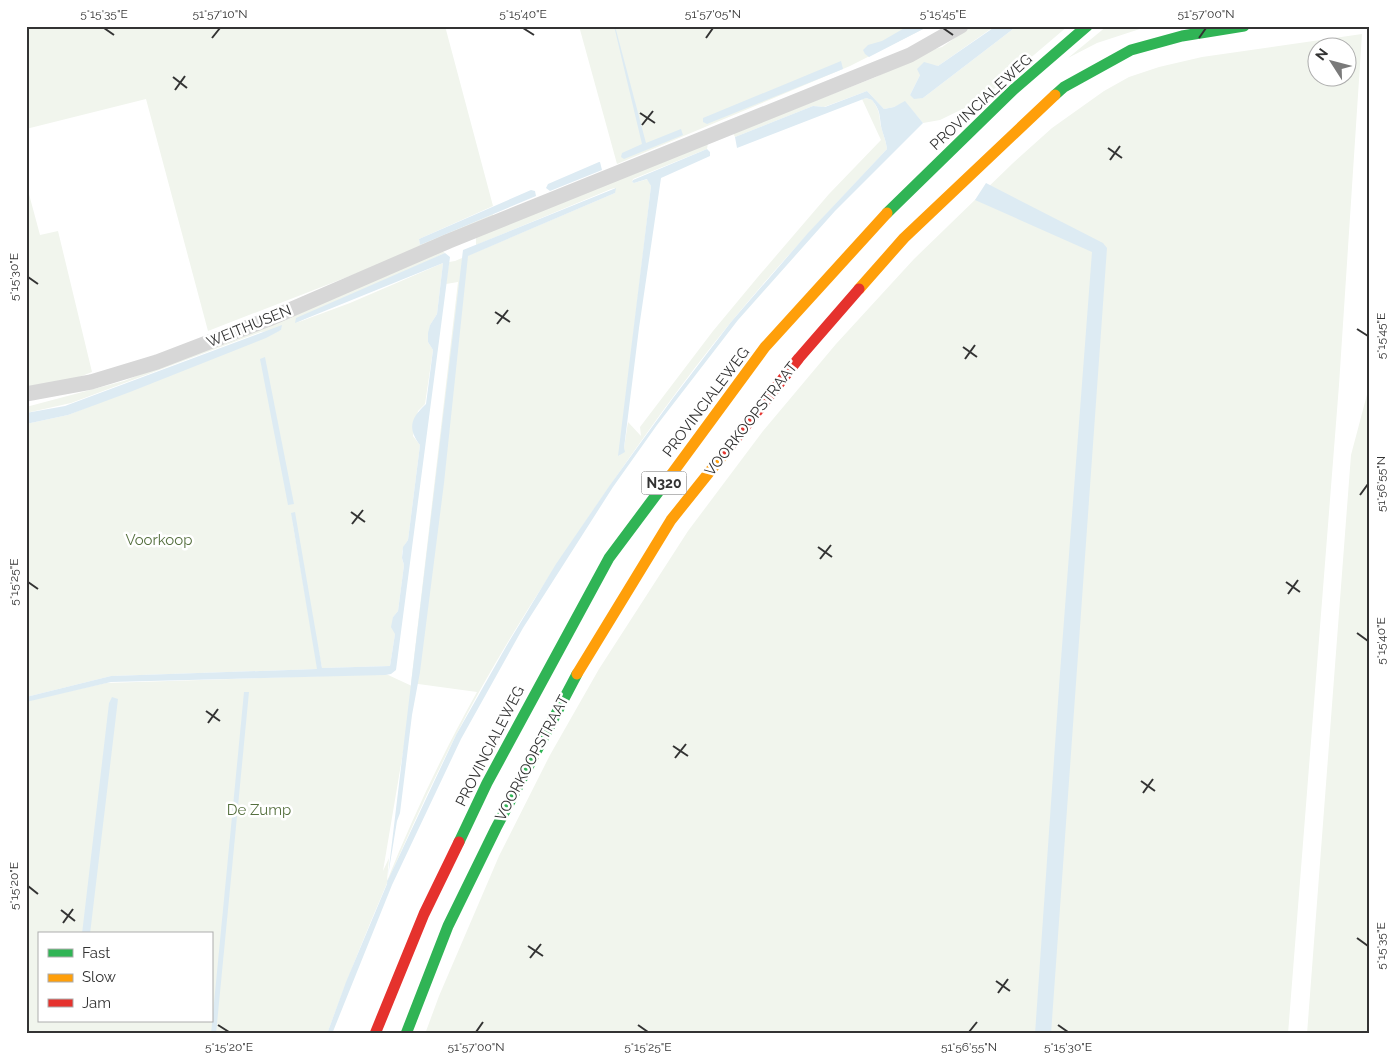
<svg xmlns="http://www.w3.org/2000/svg" width="1395" height="1060" viewBox="0 0 1395 1060" font-family="Raleway,sans-serif">
	<style>
		.green { fill: #f1f5ed; fill-rule: evenodd }
		.water { fill: #ddebf3 }
		.lines { fill: none; stroke-linecap: round; stroke-linejoin: round }
		.street { stroke: #d7d7d7; stroke-width: 15 }
		.fast { stroke: #30b455; stroke-width: 11 }
		.slow { stroke: #ff9f0a; stroke-width: 11 }
		.jam { stroke: #e5322d; stroke-width: 11 }
		.ticks { fill: none; stroke: #333; stroke-width: 2 }
		.labels { text-anchor: middle; stroke-width: 5; stroke-linejoin: round; paint-order: stroke }
		.shield { fill: #fff; stroke: #707070; stroke-width: 1 }
		.shield-label { font-size: 14px; font-weight: bold; fill: #333 }
		.street-label { font-size: 15px; fill: #333; stroke: #fff }
		.park-label { font-size: 15px; fill: #56703f; stroke: #fff }
		.neatline { fill: none; stroke: #333; stroke-width: 2 }
		.ticks-label { font-size: 12px; text-anchor: middle; fill: #333 }
	</style>
	<rect width="100%" height="100%" fill="#fff"/>
	<path class="green" d="M 26,26 L 445,26 L 493,206 L 419,239 L 420,245 L 493,214 L 494,220 L 208,331 L 146,99 L 26,129 Z
		M 579,26 L 929,26 L 850,66 L 617,164 Z
		M 972,26 L 995,26 L 938,66 L 932,65 L 920,75 L 910,95 L 923,98 L 1017,26 L 1068,26 L 981,100 L 940,120 L 923,123 L 905,102 L 894,107 L 884,109 L 867,91 L 824,107 L 813,106 L 735,137 L 733,133 L 876,77 L 928,51 L 942,47 Z
		M 1107,26 L 1149,26 L 1097,43 L 1068,58 Z
		M 1362,34 L 1339,385 L 1288,1034 L 425,1034 L 439,996 L 499,856 L 550,755 L 599,669 L 688,531 L 763,431 L 836,344 L 914,259 L 1013,163 L 1052,128 L 1104,91 L 1129,77 L 1159,67 L 1202,57 ZM 1318,48 L 1348,48 L 1348,78 L 1318,78 Z
		M 866,98 L 872,100 C 882,113 878,117 882,130 C 884,137 886,142 887,149 C 834,206 780,262 731,322 C 683,381 639,443 596,506 C 545,580 496,657 455,737 C 407,833 364,933 327,1034 L 26,1034 L 26,701 L 106,683 L 386,674 L 414,687 L 383,871 L 389,858 L 387,881 C 413,816 443,753 477,692 L 411,683 L 458,282 L 446,284 L 449,262 L 455,261 L 615,193 L 615,188 L 611,189 L 476,245 L 476,236 L 708,143 L 707,149 L 633,179 L 632,182 L 634,183 L 648,179 L 651,186 L 619,456 L 624,448 L 628,422 L 641,436 L 640,427 L 713,331 L 757,278 L 829,194 L 881,140 L 862,99 ZM 39,934 L 211,934 L 211,1021 L 39,1021 Z
		M 26,183 L 40,235 L 58,231 L 92,372 L 69,381 L 26,392 Z
		M 442,251 L 445,253 L 296,323 L 350,303 L 443,263 L 437,314 L 430,325 L 428,342 L 433,350 L 425,404 L 418,411 L 413,436 L 420,445 L 408,540 C 402,548 400,555 404,565 L 398,611 L 393,617 L 395,634 L 390,666 L 322,668 L 291,513 L 318,669 L 111,676 L 26,697 L 26,424 L 68,415 L 281,330 L 261,332 L 71,403 L 26,413 L 26,407 L 124,381 L 298,312 Z
		M 1369,387 L 1369,1034 L 1307,1034 L 1351,455 Z"/>
	<path class="water" d="M 614,26 L 615,26 L 646,143 L 681,129 L 683,135 L 624,159 L 621,157 L 622,153 L 642,144 Z
		M 908,26 L 929,26 L 869,57 L 865,54 L 863,50 L 868,45 L 882,41 Z
		M 996,26 L 1017,26 L 923,98 L 914,99 L 910,95 L 920,75 L 917,69 L 924,62 L 938,66 Z
		M 841,61 L 843,69 L 707,124 L 703,122 L 703,118 Z
		M 867,91 L 884,109 L 894,107 L 905,101 L 923,123 L 835,211 L 738,320 L 657,425 L 613,487 L 523,628 L 461,739 L 392,885 L 332,1034 L 327,1034 L 346,982 L 387,884 L 463,250 L 616,188 L 615,193 L 468,256 L 444,483 L 420,672 L 412,715 L 400,813 L 397,821 L 387,882 L 456,735 L 507,645 L 556,564 L 610,485 L 673,398 L 731,322 L 808,233 L 887,149 C 886,141 884,137 882,130 C 879,118 882,112 872,100 L 866,98 L 737,148 L 735,137 L 813,106 L 825,107 Z
		M 707,149 L 710,152 L 710,156 L 661,178 L 639,328 L 624,448 L 625,452 L 618,456 L 651,186 L 647,179 L 634,183 L 632,182 L 633,180 Z
		M 599,162 L 600,162 L 602,170 L 550,191 L 546,188 L 548,184 Z
		M 986,183 L 1103,243 L 1107,248 L 1051,1034 L 1035,1034 L 1060,673 L 1092,252 L 975,200 Z
		M 531,190 L 535,191 L 536,196 L 420,245 L 419,239 Z
		M 445,253 L 450,257 L 396,670 L 391,674 L 385,675 L 111,682 L 26,702 L 26,697 L 111,676 L 317,669 L 291,513 L 295,512 L 322,668 L 390,666 L 395,634 L 391,627 L 393,617 L 398,611 L 404,565 L 402,558 L 403,547 L 408,540 L 420,445 C 407,428 411,418 426,404 L 433,350 L 428,342 L 428,333 L 430,325 L 437,314 L 443,263 L 295,323 L 296,318 Z
		M 282,325 L 281,330 L 266,338 L 130,392 L 68,415 L 26,424 L 26,413 L 65,406 Z
		M 265,357 L 294,504 L 288,505 L 260,359 Z
		M 244,692 L 249,692 L 216,1034 L 211,1034 Z
		M 112,697 L 118,699 L 90,934 L 82,934 L 109,703 Z"/>
	<g class="lines">
		<path class="street" d="M 26,394 L 91,382 L 157,362 L 269,319 L 449,241 L 910,55 L 961,26"/>
		<path class="fast" d="M 1055,95 L 1064,87 L 1131,50 L 1182,36 L 1244,26
			M 887,213 L 1012,91 L 1087,26
			M 459,842 L 487,783 L 609,558 L 671,475
			M 406,1034 L 448,926 L 496,828 L 577,674"/>
		<path class="slow" d="M 859,289 L 904,238 L 1055,95
			M 671,475 L 765,347 L 887,213
			M 577,674 L 671,520 L 723,455"/>
		<path class="jam" d="M 723,455 L 799,358 L 859,289
			M 375,1034 L 424,914 L 459,842"/>
	</g>
	<path class="ticks" d="M 104,28 L 114,35M 523,28 L 534,35M 943,28 L 953,35M 212,38 L 220,28M 706,38 L 713,28M 1199,38 L 1206,28M 173,77 L 187,88M 175,90 L 185,76M 640,113 L 655,123M 642,125 L 653,111M 1108,148 L 1122,158M 1110,160 L 1120,146M 28,277 L 38,284M 495,312 L 510,322M 497,324 L 508,310M 1357,329 L 1368,336M 963,347 L 977,357M 965,359 L 975,345M 1360,495 L 1368,484M 351,512 L 365,522M 352,524 L 363,510M 818,547 L 832,557M 820,559 L 831,545M 28,582 L 38,589M 1286,582 L 1300,592M 1288,594 L 1298,580M 1357,633 L 1368,641M 206,711 L 220,721M 208,723 L 218,709M 673,746 L 688,756M 675,758 L 686,744M 1141,781 L 1155,791M 1143,793 L 1153,779M 28,886 L 38,894M 61,910 L 75,921M 63,923 L 73,909M 1357,938 L 1368,946M 528,946 L 543,956M 530,958 L 541,944M 996,981 L 1010,991M 998,993 L 1008,979M 218,1025 L 229,1032M 638,1025 L 648,1032M 1058,1025 L 1068,1032M 476,1032 L 483,1022M 969,1032 L 977,1022"/>
	<g class="labels">
		<rect class="shield" x="641.5" y="471.5" width="45" height="23" rx="4"/>
		<g class="shield-label">
			<text x="664" y="488">N320</text>
		</g>
		<g class="street-label">
			<text transform="translate(981 102) rotate(-43)" y="5">PROVINCIALEWEG</text>
			<text transform="translate(249 326) rotate(-22)" y="5">WEITHUSEN</text>
			<text transform="translate(706 402) rotate(-53)" y="5">PROVINCIALEWEG</text>
			<text transform="translate(751 419) rotate(-52)" y="5">VOORKOOPSTRAAT</text>
			<text transform="translate(490 746) rotate(-63)" y="5">PROVINCIALEWEG</text>
			<text transform="translate(532 758) rotate(-62)" y="5">VOORKOOPSTRAAT</text>
		</g>
		<g class="park-label">
			<text x="159" y="545">Voorkoop</text>
			<text x="259" y="815">De Zump</text>
		</g>
	</g>
	<rect width="1395" height="1060" fill="none" stroke="#ffffff" stroke-width="55"/>
	<rect x="38" y="932" width="175" height="90" fill="#ffffff" stroke="#adadad"/>
	<rect x="48" y="949" width="25" height="8" fill="#30b455" stroke="#adadad"/>
	<text x="82" y="958" font-size="15" fill="#333333">Fast</text>
	<rect x="48" y="974" width="25" height="8" fill="#ff9f0a" stroke="#adadad"/>
	<text x="82" y="982" font-size="15" fill="#333333">Slow</text>
	<rect x="48" y="999" width="25" height="8" fill="#e5322d" stroke="#adadad"/>
	<text x="82" y="1008" font-size="15" fill="#333333">Jam</text>
	<g transform="translate(1332 62) rotate(306)"><circle r="24" fill="#ffffff" stroke="#adadad"/>
	<path d="M0-4L9 19L0 12L-9 19Z" fill="#7a7a7a"/>
	<text y="-8" font-size="14" font-weight="bold" text-anchor="middle" fill="#333333">N</text>
	</g>
	<rect x="28" y="28" width="1340" height="1004" class="neatline"/>
	<g class="ticks-label">
		<text x="104" y="18">5°15'35"E</text>
		<text x="220" y="18">51°57'10"N</text>
		<text x="523" y="18">5°15'40"E</text>
		<text x="713" y="18">51°57'05"N</text>
		<text x="943" y="18">5°15'45"E</text>
		<text x="1206" y="18">51°57'00"N</text>
		<text transform="translate(14 277) rotate(-90)" y="4">5°15'30"E</text>
		<text transform="translate(1381 336) rotate(-90)" y="4">5°15'45"E</text>
		<text transform="translate(1381 484) rotate(-90)" y="4">51°56'55"N</text>
		<text transform="translate(14 582) rotate(-90)" y="4">5°15'25"E</text>
		<text transform="translate(1381 641) rotate(-90)" y="4">5°15'40"E</text>
		<text transform="translate(14 886) rotate(-90)" y="4">5°15'20"E</text>
		<text transform="translate(1381 946) rotate(-90)" y="4">5°15'35"E</text>
		<text x="229" y="1051">5°15'20"E</text>
		<text x="476" y="1051">51°57'00"N</text>
		<text x="648" y="1051">5°15'25"E</text>
		<text x="969" y="1051">51°56'55"N</text>
		<text x="1068" y="1051">5°15'30"E</text>
	</g>
</svg>
